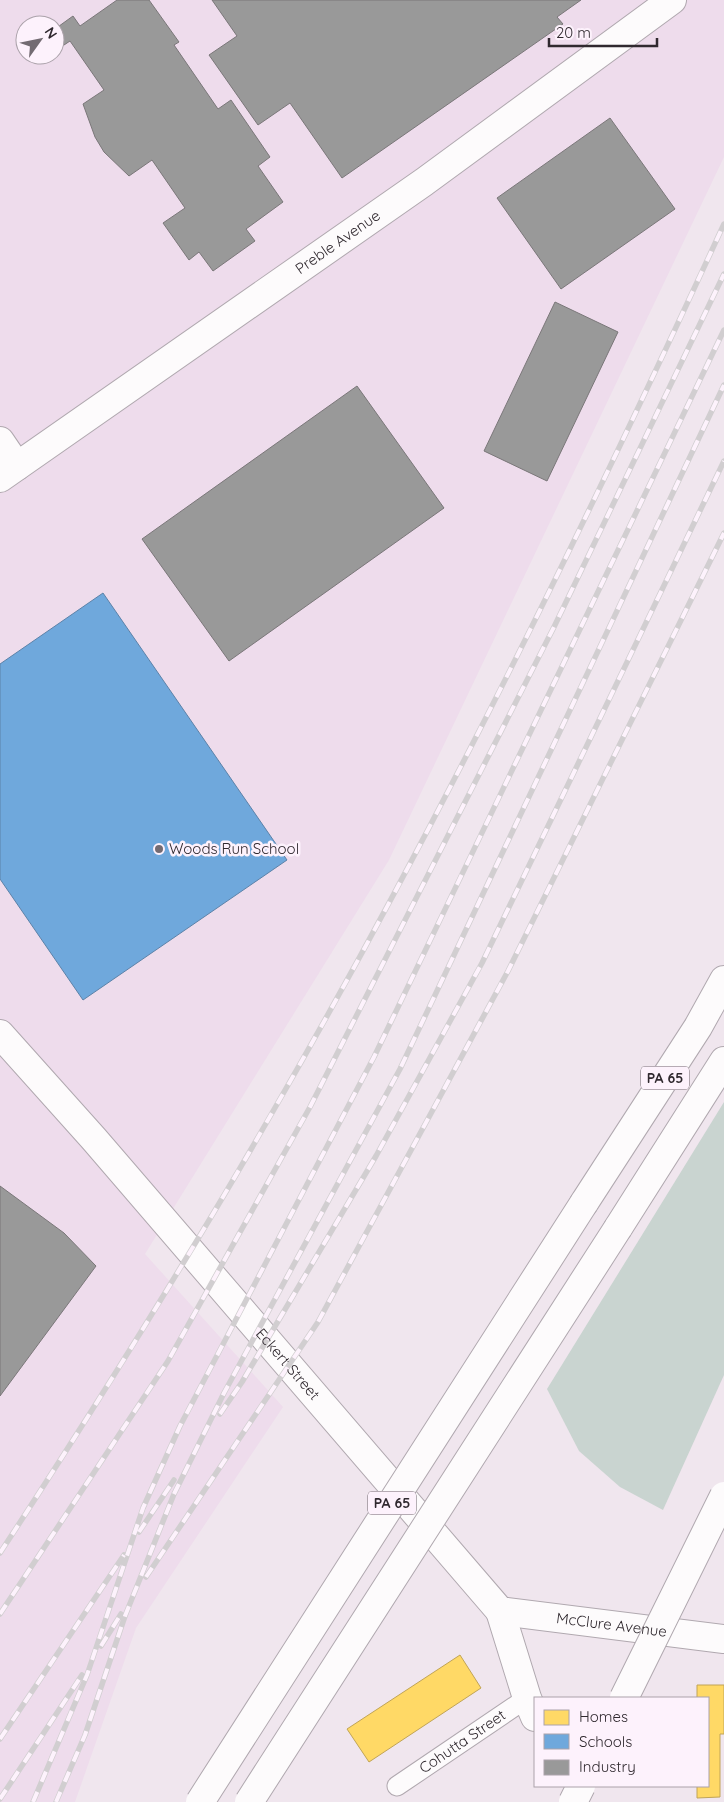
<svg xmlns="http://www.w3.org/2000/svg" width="724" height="1802" viewBox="0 0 724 1802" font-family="Quicksand,sans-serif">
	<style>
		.built { fill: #eedcec; fill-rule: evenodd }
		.green { fill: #c9d4d0 }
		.homes { fill: #ffd966; stroke: #c1a456 }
		.schools { fill: #6fa8dc; stroke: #5c82a8 }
		.industry { fill: #999; stroke: #7a7779 }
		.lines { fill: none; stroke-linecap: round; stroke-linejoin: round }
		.service-casing { stroke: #b0a8af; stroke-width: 21 }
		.minor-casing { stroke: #b0a8af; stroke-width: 30 }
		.tertiary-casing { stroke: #b0a8af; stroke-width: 30 }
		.motorway-casing { stroke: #b0a8af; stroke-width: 30 }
		.service { stroke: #fdfbfc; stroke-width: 19 }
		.minor { stroke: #fdfbfc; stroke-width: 28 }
		.tertiary { stroke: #fdfbfc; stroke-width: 28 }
		.motorway { stroke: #fdfbfc; stroke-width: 28 }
		.rail-casing { stroke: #d1ced0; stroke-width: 5.5 }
		.rail { stroke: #fdf2fc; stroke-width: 4; stroke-dasharray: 11; stroke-linecap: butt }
		.tertiary-bridge-casing { stroke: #b0a8af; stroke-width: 30; stroke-linecap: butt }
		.motorway-bridge-casing { stroke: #b0a8af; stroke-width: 30; stroke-linecap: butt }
		.tertiary-bridge { stroke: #fdfbfc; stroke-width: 28 }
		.motorway-bridge { stroke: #fdfbfc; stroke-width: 28 }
		.poi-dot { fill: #736b72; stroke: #fdf2fc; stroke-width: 2 }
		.labels { text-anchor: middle; stroke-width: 5; stroke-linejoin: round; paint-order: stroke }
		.shield { fill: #fdf2fc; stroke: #6e656c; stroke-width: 1 }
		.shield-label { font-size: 14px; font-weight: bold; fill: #30292f }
		.street-label { font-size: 15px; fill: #30292f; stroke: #fdf2fc }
		.poi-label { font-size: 15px; fill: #30292f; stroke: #fdf2fc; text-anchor: start }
	</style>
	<rect width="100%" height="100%" fill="#f0e6ee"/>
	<path class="built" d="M 0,0 L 724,0 L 724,157 L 389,860 L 145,1254 L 283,1407 L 136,1628 L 75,1802 L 0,1802 ZM 25,25 L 55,25 L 55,55 L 25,55 Z"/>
	<path class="green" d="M 724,1102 L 724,1375 L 663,1510 L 620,1487 L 579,1451 L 547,1389 Z"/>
	<path class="homes" d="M 460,1655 L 481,1688 L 369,1762 L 347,1729 Z
		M 697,1685 L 724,1685 L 724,1734 L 720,1734 L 720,1797 L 697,1798 L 697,1786 L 708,1786 L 708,1698 L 697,1698 Z"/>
	<path class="schools" d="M 103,593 L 287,860 L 83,1000 L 0,879 L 0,664 Z"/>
	<path class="industry" d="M 117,0 L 149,0 L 179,42 L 174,45 L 218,109 L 231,100 L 270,157 L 258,166 L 283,202 L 246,229 L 255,241 L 213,271 L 199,252 L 189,260 L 163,223 L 185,208 L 152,160 L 129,176 L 104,152 L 95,137 L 83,104 L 104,90 L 70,41 L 55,51 L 55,29 L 73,16 L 80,26 Z
		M 212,0 L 581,0 L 557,17 L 563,24 L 342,178 L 290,103 L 258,125 L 209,55 L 237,36 Z
		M 610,118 L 675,209 L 561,289 L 497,198 Z
		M 555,302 L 618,332 L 547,481 L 484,451 Z
		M 357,386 L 444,508 L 229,661 L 142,539 Z
		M 0,1186 L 64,1233 L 96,1266 L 0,1396 Z"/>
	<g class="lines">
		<g class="service-casing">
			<g id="service">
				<path id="s1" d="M 397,1786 L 527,1698"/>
			</g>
		</g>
		<g class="minor-casing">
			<g id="minor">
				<path d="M 0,441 L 17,466"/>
				<path id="s2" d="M 0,478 L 424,182 L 672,0"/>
				<path d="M 500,1611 L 527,1698 L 535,1717"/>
			</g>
		</g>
		<g class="tertiary-casing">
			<g id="tertiary">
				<path id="s3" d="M 0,1034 L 94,1139 L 500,1611 L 724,1639"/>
			</g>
		</g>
		<g class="motorway-casing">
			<path id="motorway" d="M 584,1203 L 698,1027 L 724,980
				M 618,1228 L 724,1061"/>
		</g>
		<use href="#service" class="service"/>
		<use href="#minor" class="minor"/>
		<use href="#tertiary" class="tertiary"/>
		<use href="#motorway" class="motorway"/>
		<g class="rail-casing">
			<path id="rail" d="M 220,1414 L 242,1382 L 376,1156 L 482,963 L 724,461
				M 139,1532 L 174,1480
				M 0,1553 C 96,1406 189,1258 276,1106 C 441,820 586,523 724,224
				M 146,1577 L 318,1322 L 508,971 L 724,533
				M 0,1614 L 168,1361 L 310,1107 L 554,627 L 724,274
				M 101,1646 L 121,1614
				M 0,1739 L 124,1555
				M 0,1799 L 82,1675
				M 33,1802 L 87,1675 L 143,1508 L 180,1426 L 374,1057 L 724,330
				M 56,1802 L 85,1735 L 125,1616 L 174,1494 L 224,1393 L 400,1069 L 724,385"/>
		</g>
		<use href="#rail" class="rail"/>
		<g class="tertiary-bridge-casing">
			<path id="tertiary-bridge" d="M 624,1698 L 724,1496
				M 573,1802 L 581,1786"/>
		</g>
		<g class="motorway-bridge-casing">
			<path id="motorway-bridge" d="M 200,1802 L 584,1203
				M 249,1802 L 618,1228"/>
		</g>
		<use href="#tertiary-bridge" class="tertiary-bridge"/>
		<use href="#motorway-bridge" class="motorway-bridge"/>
	</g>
	<circle class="poi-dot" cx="159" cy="849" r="5"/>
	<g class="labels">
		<g class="shield">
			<rect x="641" y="1066.5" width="48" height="23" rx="4"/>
			<rect x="368" y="1491.5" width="48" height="23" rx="4"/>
		</g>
		<g class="shield-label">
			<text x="665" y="1083">PA 65</text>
			<text x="392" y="1508">PA 65</text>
		</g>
		<g class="street-label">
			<text dy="5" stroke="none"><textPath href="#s2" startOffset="412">Preble Avenue</textPath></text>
			<text dy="5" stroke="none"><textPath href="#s3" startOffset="438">Eckert Street</textPath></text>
			<text dy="5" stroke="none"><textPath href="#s3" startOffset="876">McClure Avenue</textPath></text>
			<text dy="5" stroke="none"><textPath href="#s1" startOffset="79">Cohutta Street</textPath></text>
		</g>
		<g class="poi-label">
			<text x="169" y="854">Woods Run School</text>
		</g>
	</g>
	<rect x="534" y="1697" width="175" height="90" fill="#fdf2fc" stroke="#aba2aa"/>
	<rect x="544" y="1710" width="25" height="15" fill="#ffd966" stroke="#aba2aa"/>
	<text x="579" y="1722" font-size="15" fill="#30292f">Homes</text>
	<rect x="544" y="1734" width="25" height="15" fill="#6fa8dc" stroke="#aba2aa"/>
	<text x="579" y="1747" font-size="15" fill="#30292f">Schools</text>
	<rect x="544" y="1760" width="25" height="15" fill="#999999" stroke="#aba2aa"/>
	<text x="579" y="1772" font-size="15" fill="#30292f">Industry</text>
	<g transform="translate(40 40) rotate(57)"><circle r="24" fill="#fdf2fc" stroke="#aba2aa"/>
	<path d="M0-4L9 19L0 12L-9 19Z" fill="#736b72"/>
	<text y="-8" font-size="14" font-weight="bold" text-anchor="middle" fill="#30292f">N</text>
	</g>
	<path d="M549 38v8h108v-8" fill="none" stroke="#30292f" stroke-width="2.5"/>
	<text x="556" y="38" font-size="15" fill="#30292f" stroke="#fdf2fc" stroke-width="4" paint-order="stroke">20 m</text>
</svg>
